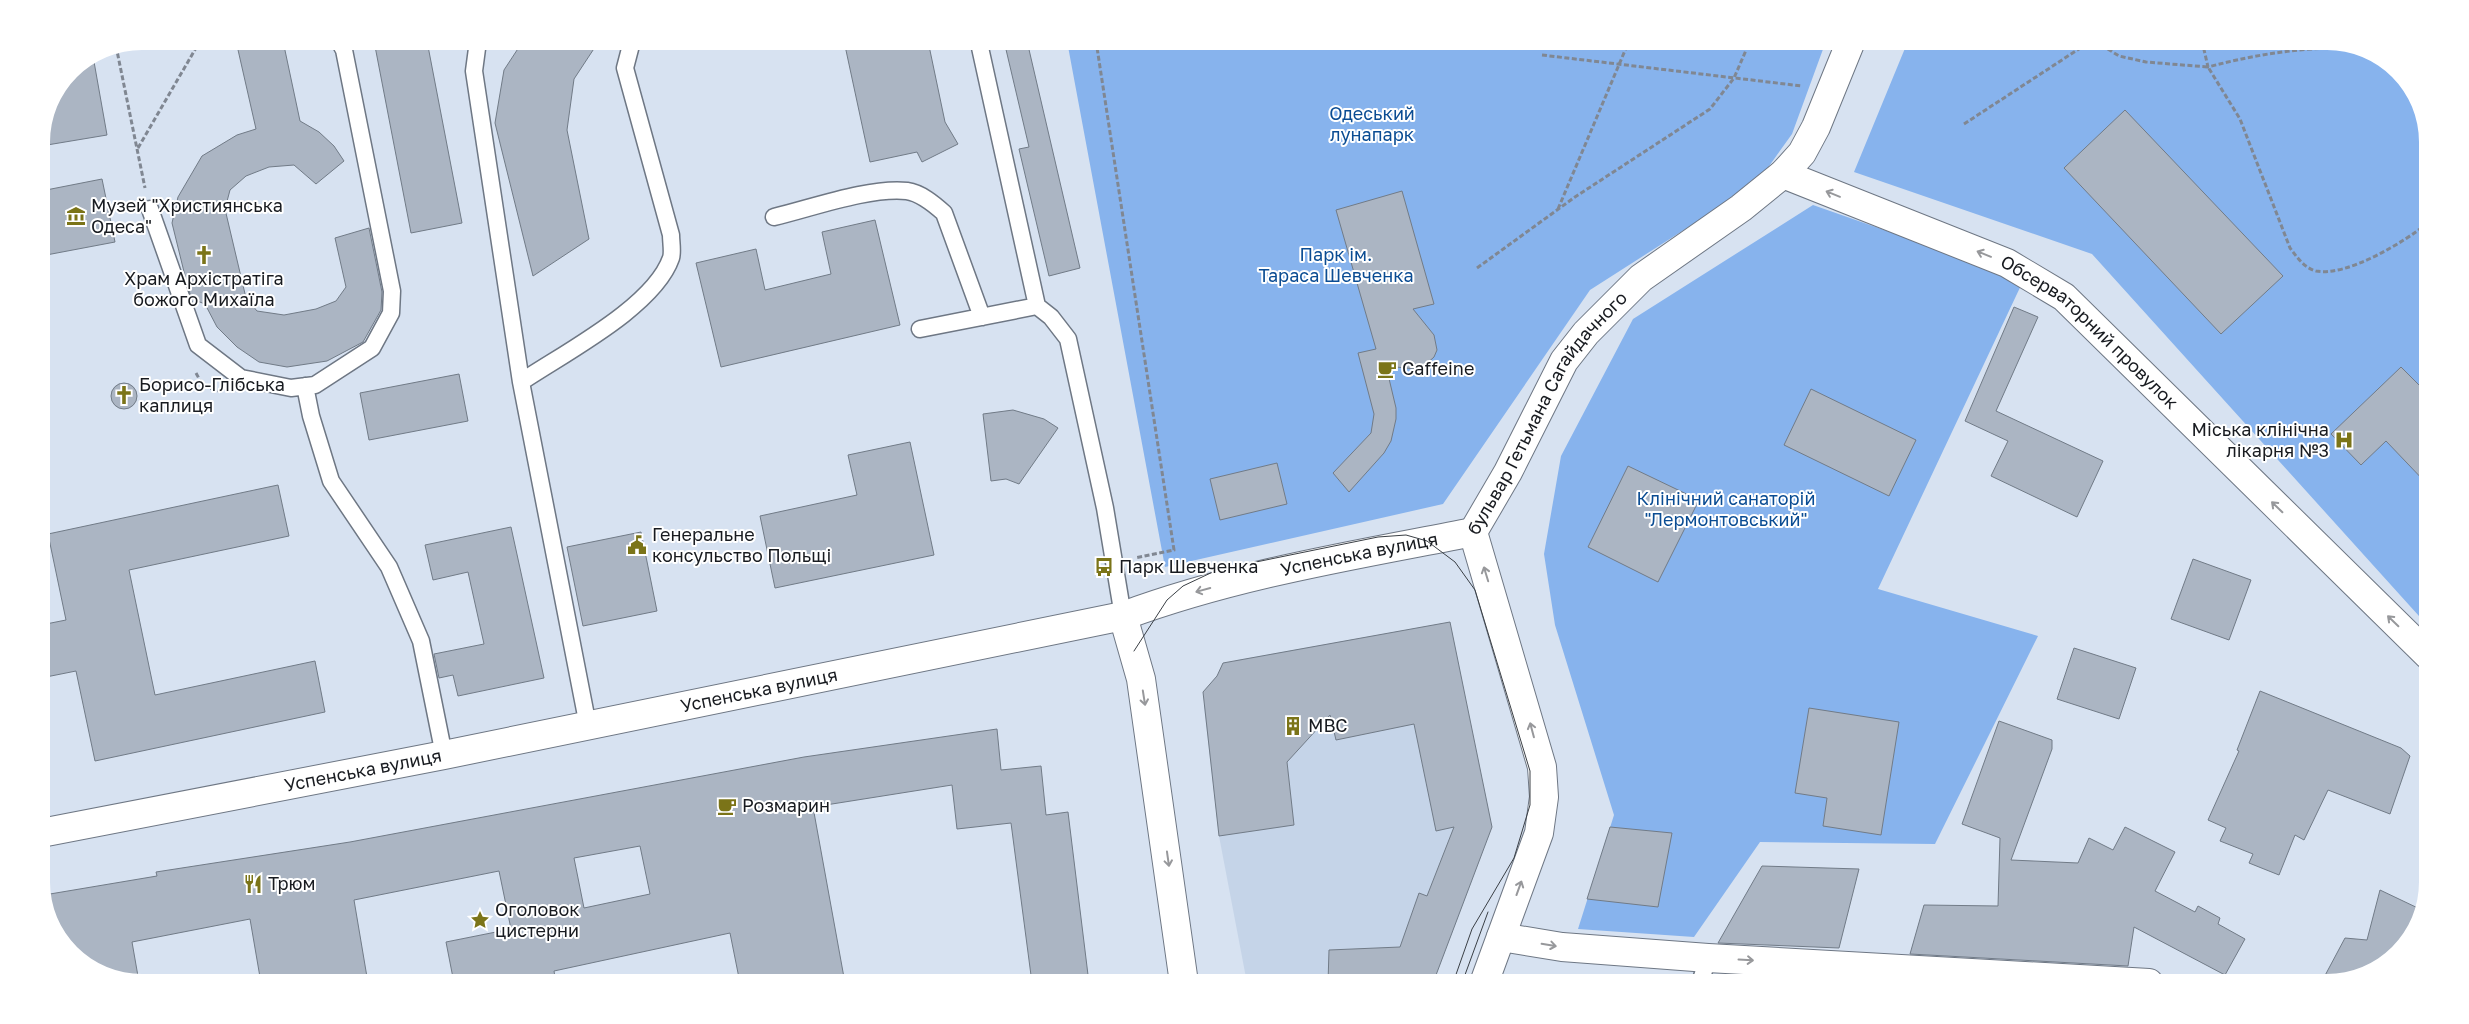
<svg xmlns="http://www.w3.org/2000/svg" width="2469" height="1024" viewBox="0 0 2469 1024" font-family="'Golos Text',sans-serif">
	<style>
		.built { fill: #c5d4e8 }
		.green { fill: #87b3ed }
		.building { fill: #abb5c3; stroke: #717b87; fill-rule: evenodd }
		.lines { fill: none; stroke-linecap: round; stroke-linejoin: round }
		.service-casing { stroke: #6e7784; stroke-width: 19 }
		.minor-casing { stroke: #6e7784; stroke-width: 30 }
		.tertiary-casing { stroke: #6e7784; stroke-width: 30 }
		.path { stroke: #808792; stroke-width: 3; stroke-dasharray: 5 2.5; stroke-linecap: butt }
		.service { stroke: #fff; stroke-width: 16 }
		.minor { stroke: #fff; stroke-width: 28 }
		.tertiary { stroke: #fff; stroke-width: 28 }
		.tram { stroke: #3a3f45; stroke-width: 1 }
		.oneway { stroke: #97989b }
		.labels { text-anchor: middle; stroke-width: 4; stroke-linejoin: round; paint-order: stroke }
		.park-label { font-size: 18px; fill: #0a4c93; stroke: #fff }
		.poi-label { font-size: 18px; fill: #181b20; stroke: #fff; text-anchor: start }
		.street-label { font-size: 18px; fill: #181b20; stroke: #fff }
	</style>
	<rect width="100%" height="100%" fill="#d7e2f1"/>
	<path class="built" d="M 1450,622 L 1490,820 L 1483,851 L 1433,983 L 1247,983 L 1219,836 L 1204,707 L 1214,696 L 1205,690 L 1217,676 L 1223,663 L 1232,669 L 1237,660 Z"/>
	<path class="green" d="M 1067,41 L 1826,41 L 1792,134 L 1767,169 L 1726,203 L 1590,290 L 1443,504 L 1165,567 Z
		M 1908,41 L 2327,41 L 2365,49 L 2407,81 L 2428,136 L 2428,626 L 2092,254 L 1854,172 Z
		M 1813,205 L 2024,279 L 1878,589 L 2038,636 L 1935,844 L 1760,842 L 1694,937 L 1578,929 L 1614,815 L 1555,625 L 1544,554 L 1561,456 L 1633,319 Z"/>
	<path class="building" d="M 236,41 L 283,41 L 300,121 L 319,132 L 334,146 L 344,161 L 316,184 L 294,165 L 269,167 L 246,176 L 230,190 L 225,209 L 246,298 L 257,311 L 284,315 L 316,309 L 336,301 L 346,287 L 335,238 L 369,228 L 382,292 L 381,310 L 363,342 L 327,361 L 287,367 L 259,362 L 237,347 L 217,327 L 205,304 L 192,299 L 188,288 L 172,223 L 178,197 L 202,156 L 237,135 L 256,129 Z
		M 374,41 L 427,41 L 462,223 L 411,233 Z
		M 523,41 L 599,41 L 574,79 L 567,130 L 589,239 L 533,276 L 495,123 L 504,70 Z
		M 844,41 L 928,41 L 945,122 L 958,144 L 922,162 L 917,152 L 870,162 Z
		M 1004,41 L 1027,41 L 1080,268 L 1049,276 L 1019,149 L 1029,147 Z
		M 93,56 L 107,135 L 41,146 L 41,136 L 49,103 L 71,71 Z
		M 2125,110 L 2283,276 L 2221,334 L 2064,168 Z
		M 102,179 L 115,242 L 41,256 L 41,191 Z
		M 1402,191 L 1434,304 L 1413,309 L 1434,335 L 1437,350 L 1434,357 L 1423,367 L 1416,369 L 1386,366 L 1396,408 L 1396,419 L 1391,441 L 1384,453 L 1349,492 L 1333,473 L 1371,433 L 1374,414 L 1358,353 L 1376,349 L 1336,210 Z
		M 875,220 L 900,325 L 721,367 L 696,263 L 756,249 L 765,290 L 831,274 L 822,232 Z
		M 2014,307 L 2038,317 L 1996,411 L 2103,461 L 2077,517 L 1991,476 L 2008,441 L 1965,421 Z
		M 2401,367 L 2428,394 L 2428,485 L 2386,441 L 2361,465 L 2331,434 Z
		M 459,374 L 468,421 L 369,440 L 360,393 Z
		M111 396a13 13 0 1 1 26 0a13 13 0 1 1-26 0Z
		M 1811,389 L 1916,440 L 1889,496 L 1784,445 Z
		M 1013,410 L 1044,419 L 1058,428 L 1019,484 L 1006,479 L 991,481 L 983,414 Z
		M 910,442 L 934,555 L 775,588 L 760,516 L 857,495 L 848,455 Z
		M 1277,463 L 1287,504 L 1220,520 L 1210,479 Z
		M 1628,466 L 1699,500 L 1658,582 L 1588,547 Z
		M 278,485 L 289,536 L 129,570 L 155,695 L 315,661 L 325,712 L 95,761 L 76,671 L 46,677 L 41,653 L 41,625 L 66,620 L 48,534 Z
		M 511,527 L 544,678 L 458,696 L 453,675 L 439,678 L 434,654 L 484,644 L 468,572 L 433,580 L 425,545 Z
		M 641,532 L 657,611 L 583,626 L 567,547 Z
		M 2193,559 L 2251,580 L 2229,640 L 2171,619 Z
		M 1450,622 L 1492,827 L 1433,983 L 1328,983 L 1329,950 L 1400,947 L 1419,893 L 1427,896 L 1454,827 L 1436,831 L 1414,724 L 1336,740 L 1330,715 L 1287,762 L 1294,825 L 1219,836 L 1203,692 L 1217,676 L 1223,663 Z
		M 2074,648 L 2136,668 L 2119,719 L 2057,699 Z
		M 2260,691 L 2401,748 L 2410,756 L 2390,814 L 2328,790 L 2304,840 L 2295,835 L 2279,875 L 2249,863 L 2253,854 L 2220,841 L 2226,828 L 2208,820 L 2239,751 L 2237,750 Z
		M 1809,708 L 1899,722 L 1881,835 L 1823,826 L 1827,798 L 1795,793 Z
		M 1999,721 L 2052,740 L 2052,749 L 2011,860 L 2078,863 L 2089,838 L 2113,850 L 2125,827 L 2175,852 L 2155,891 L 2195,912 L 2198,906 L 2220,918 L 2218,924 L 2245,939 L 2225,975 L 2134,927 L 2128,966 L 1910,954 L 1924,905 L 1998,906 L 2000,838 L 1962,824 Z
		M 997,729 L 1001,770 L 1041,766 L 1046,815 L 1068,812 L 1089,983 L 1032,983 L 1011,823 L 957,829 L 952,785 L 813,807 L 845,983 L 740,983 L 730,933 L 554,971 L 556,983 L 509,983 L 508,977 L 482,983 L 454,983 L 446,942 L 511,929 L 499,871 L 354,900 L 368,983 L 261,983 L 250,919 L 132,942 L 139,982 L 104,975 L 62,943 L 44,895 L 157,876 L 156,872 L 350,842 L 804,757 ZM 640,846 L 650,894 L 584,908 L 574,858 Z
		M 1610,827 L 1672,833 L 1658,907 L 1587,899 Z
		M 1762,866 L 1859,869 L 1839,948 L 1718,943 Z
		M 2380,890 L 2422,910 L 2420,920 L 2383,966 L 2321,983 L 2345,938 L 2367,940 Z"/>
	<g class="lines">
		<g class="service-casing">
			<path id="service" d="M 478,41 L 474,71 L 521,382 L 588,726
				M 979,43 L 1037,306 L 1051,317 L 1068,339 L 1105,508 L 1123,616
				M 150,209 L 198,345 L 241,378 L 291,388 L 315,385 L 372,348 L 391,313 L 392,291 L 344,50 L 339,41
				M 774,217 C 812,208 869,187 907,191 C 921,193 934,204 944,213 L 982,317
				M 920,329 L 1037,306
				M 521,382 C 564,353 654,307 671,258 C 673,252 671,242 671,235 L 625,68 L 631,45 L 635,41
				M 305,386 L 311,416 L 331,481 L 389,567 L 421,641 L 444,755
				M 1700,983 L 1708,958"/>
		</g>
		<g class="minor-casing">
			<g id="minor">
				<path id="s1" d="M 1783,174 L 2007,263 L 2064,297 L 2428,655"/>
				<path id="s2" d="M 1473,532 L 1508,472 L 1564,361 L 1586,333 L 1641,278 L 1741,208 L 1783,174 L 1802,153 L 1816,127 L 1851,41"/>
				<path d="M 1501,937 L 1562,947 L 1708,958 L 2149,983"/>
			</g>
		</g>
		<g class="tertiary-casing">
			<g id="tertiary">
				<path d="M 1123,616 L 1141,679 L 1184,983"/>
				<path id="s3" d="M 41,833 L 444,755 L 1123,616 C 1236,574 1356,555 1473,532 L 1542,767 L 1544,797 L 1539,833 L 1484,983"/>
			</g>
		</g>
		<path class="path" d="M 1096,41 L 1174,550 L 1135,558
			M 2095,41 L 2119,56 L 2146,62 L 2208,67 L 2240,119 L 2290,248 C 2297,257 2304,268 2316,271 C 2347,277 2404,242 2428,223
			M 2202,41 L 2208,67 C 2261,53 2301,48 2356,47
			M 116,46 L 145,188
			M 1542,55 L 1802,86
			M 1964,124 L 2091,41
			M 138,148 L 200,41
			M 1558,209 L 1629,41
			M 1477,268 L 1575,197 L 1710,109 L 1734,78 L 1750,41
			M 196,373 L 203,386 L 219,391"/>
		<use href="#service" class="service"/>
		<use href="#minor" class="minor"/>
		<use href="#tertiary" class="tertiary"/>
		<path class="tram" d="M 1134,651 L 1167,600 L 1183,586 L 1217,570 L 1378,537 L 1406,535 L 1427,541 L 1455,562 L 1475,590 L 1530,771 L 1530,805 L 1514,858 L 1472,929 L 1453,983
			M 1462,983 L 1488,912"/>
	</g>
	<defs><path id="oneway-shaft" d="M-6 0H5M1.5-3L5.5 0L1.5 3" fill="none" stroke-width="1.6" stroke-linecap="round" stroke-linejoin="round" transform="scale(1.25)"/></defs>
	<g class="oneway">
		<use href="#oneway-shaft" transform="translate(1833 194) rotate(-158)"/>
		<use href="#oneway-shaft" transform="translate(1984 254) rotate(-158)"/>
		<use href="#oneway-shaft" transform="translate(2277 507) rotate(-136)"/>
		<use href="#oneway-shaft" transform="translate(1486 574) rotate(-107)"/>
		<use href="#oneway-shaft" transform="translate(1203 590) rotate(165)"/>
		<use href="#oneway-shaft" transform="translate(2393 621) rotate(-136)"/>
		<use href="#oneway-shaft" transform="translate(1144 698) rotate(81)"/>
		<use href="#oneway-shaft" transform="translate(1532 730) rotate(-105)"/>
		<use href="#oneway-shaft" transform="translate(1168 859) rotate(82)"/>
		<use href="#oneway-shaft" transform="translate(1519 888) rotate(-70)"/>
		<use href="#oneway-shaft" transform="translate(1549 945) rotate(9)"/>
		<use href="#oneway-shaft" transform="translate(1746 960) rotate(3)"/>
	</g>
	<defs>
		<g id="museum-bare" transform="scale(1.5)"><path d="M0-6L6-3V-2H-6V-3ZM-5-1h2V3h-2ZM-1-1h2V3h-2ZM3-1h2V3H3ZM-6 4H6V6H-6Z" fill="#7b7418" stroke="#fff" stroke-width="2.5" paint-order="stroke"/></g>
		<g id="church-bare" transform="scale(1.5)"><path d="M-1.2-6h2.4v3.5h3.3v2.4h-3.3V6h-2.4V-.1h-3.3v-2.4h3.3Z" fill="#7b7418" stroke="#fff" stroke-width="2.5" paint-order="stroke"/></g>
		<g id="cafe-bare" transform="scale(1.5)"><path d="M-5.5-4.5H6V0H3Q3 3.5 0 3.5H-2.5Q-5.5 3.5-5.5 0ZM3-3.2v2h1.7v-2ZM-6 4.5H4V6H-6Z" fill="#7b7418" stroke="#fff" stroke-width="2.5" paint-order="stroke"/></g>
		<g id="hospital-bare" transform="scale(1.5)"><path d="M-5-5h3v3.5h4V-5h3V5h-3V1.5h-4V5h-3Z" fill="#7b7418" stroke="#fff" stroke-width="2.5" paint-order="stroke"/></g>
		<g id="civic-bare" transform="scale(1.5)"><path d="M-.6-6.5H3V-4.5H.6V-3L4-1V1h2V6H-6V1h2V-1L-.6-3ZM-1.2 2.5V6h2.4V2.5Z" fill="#7b7418" stroke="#fff" stroke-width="2.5" paint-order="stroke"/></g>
		<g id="bus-bare" transform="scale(1.5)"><path d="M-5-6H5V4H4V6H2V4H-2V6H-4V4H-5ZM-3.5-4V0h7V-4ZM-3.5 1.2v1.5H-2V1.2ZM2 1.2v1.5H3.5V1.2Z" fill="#7b7418" stroke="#fff" stroke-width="2.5" paint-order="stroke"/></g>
		<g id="building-bare" transform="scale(1.5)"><path d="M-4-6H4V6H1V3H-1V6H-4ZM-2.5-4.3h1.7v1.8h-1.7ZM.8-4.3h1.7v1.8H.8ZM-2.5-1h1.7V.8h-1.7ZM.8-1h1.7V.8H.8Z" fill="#7b7418" stroke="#fff" stroke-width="2.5" paint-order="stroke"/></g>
		<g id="restaurant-bare" transform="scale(1.5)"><path d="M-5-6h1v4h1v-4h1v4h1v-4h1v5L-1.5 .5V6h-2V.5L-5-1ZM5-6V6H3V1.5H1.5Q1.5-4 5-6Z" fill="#7b7418" stroke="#fff" stroke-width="2.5" paint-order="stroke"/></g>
		<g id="sight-bare" transform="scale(1.5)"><path d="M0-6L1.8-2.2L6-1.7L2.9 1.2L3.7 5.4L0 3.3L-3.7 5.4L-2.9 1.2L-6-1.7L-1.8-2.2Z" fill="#7b7418" stroke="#fff" stroke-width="2.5" paint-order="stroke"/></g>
	</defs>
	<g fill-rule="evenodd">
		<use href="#museum-bare" x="76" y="216"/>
		<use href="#church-bare" x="204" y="255"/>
		<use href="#cafe-bare" x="1387" y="369"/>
		<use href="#church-bare" x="124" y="395"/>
		<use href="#hospital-bare" x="2344" y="440"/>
		<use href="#civic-bare" x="637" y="545"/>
		<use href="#bus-bare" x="1104" y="567"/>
		<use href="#building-bare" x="1293" y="726"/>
		<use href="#cafe-bare" x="727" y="806"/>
		<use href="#restaurant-bare" x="253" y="884"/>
		<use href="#sight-bare" x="480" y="920"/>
	</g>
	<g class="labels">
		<g class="park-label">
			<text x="1372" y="120">Одеський<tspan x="1372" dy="21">лунапарк</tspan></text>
			<text x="1336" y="261">Парк ім.<tspan x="1336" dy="21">Тараса Шевченка</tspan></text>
			<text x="1726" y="505">Клінічний санаторій<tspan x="1726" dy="21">"Лермонтовський"</tspan></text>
		</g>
		<g class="poi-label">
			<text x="91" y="212">Музей "Християнська<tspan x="91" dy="21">Одеса"</tspan></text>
			<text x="204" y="285" text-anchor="middle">Храм Архістратіга<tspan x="204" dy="21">божого Михаїла</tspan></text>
			<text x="1402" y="375">Caffeine</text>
			<text x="139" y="391">Борисо-Глібська<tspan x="139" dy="21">каплиця</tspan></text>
			<text x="2329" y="436" text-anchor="end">Міська клінічна<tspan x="2329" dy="21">лікарня №3</tspan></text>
			<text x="652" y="541">Генеральне<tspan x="652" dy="21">консульство Польщі</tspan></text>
			<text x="1119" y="573">Парк Шевченка</text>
			<text x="1308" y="732">МВС</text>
			<text x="742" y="812">Розмарин</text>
			<text x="268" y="890">Трюм</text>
			<text x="495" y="916">Оголовок<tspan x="495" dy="21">цистерни</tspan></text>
		</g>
		<g class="street-label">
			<text dy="6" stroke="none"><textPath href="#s1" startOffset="349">Обсерваторний провулок</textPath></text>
			<text dy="6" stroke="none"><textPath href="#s2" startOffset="141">бульвар Гетьмана Сагайдачного</textPath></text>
			<text dy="6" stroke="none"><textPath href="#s3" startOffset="1348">Успенська вулиця</textPath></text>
			<text dy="6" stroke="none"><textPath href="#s3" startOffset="732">Успенська вулиця</textPath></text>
			<text dy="6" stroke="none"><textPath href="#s3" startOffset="328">Успенська вулиця</textPath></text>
		</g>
	</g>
	<path d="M0 0H2469V1024H0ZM142 50H2327A92 92 0 0 1 2419 142V882A92 92 0 0 1 2327 974H142A92 92 0 0 1 50 882V142A92 92 0 0 1 142 50Z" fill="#fff" fill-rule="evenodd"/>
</svg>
